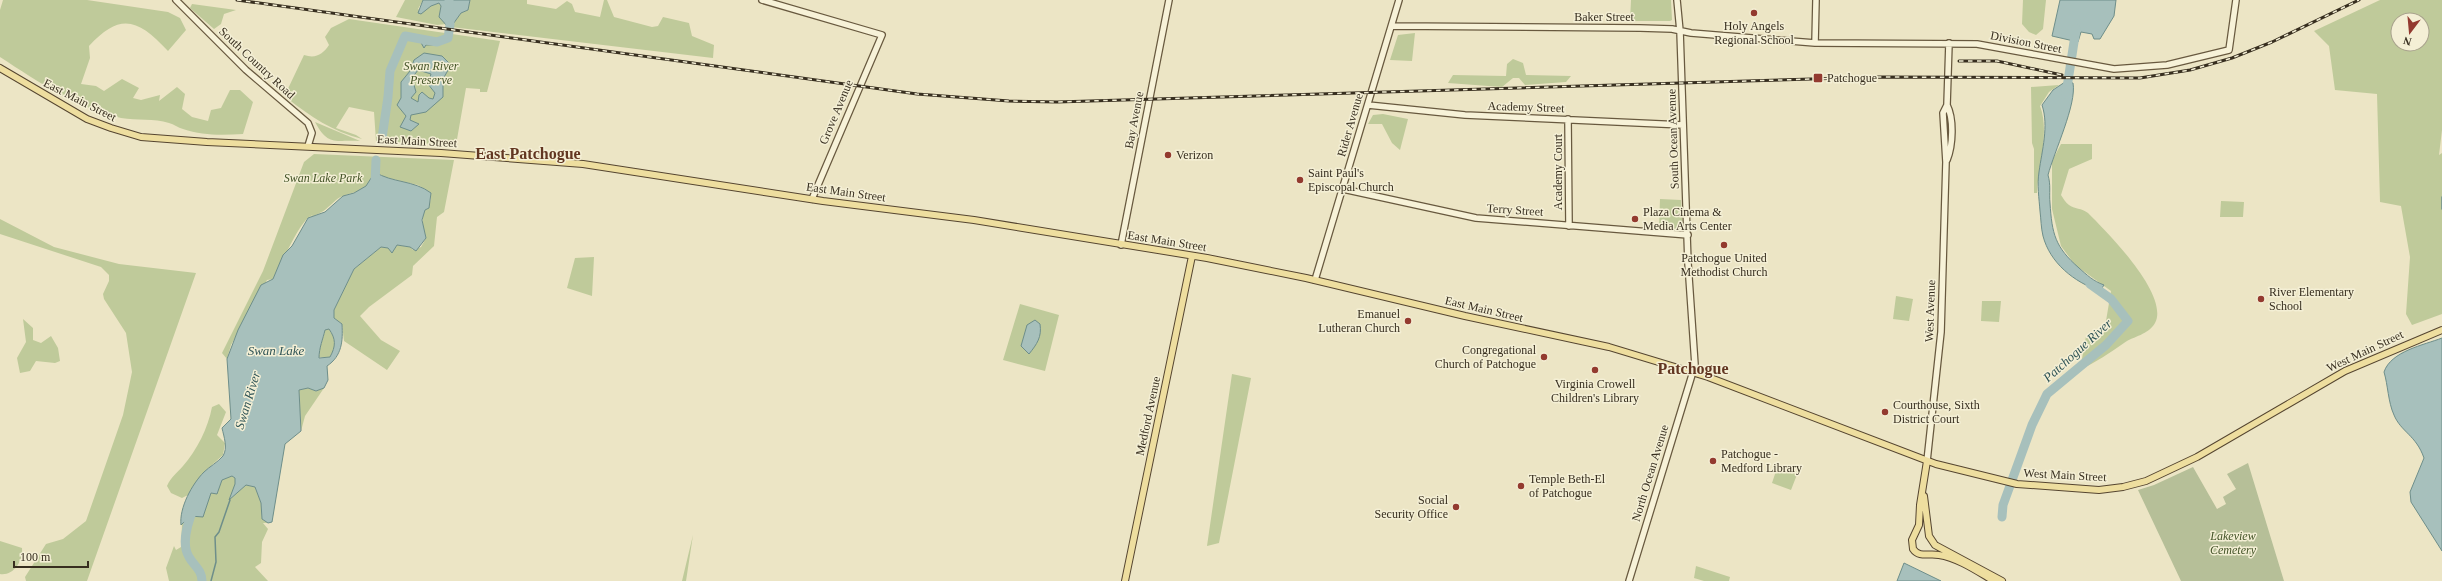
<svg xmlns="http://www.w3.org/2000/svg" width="2442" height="581" viewBox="0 0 2442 581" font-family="Georgia,serif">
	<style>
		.green { fill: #bfca9a; fill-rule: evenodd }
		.cemetery { fill: #b6bf98 }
		.water { fill: #a7c0bc; stroke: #6e8e8a; fill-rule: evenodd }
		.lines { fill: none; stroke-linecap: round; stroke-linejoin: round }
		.stream { stroke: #6e8e8a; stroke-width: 1.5 }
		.river { stroke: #a7c0bc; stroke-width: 9 }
		.secondary-casing { stroke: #68593f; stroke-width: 8 }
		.primary-casing { stroke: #554530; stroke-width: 8 }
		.secondary { stroke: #f7f2d8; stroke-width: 5.5 }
		.primary { stroke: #eede9f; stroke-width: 6 }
		.rail-casing { stroke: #372e1f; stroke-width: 3 }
		.rail { stroke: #f4efd5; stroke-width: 1.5; stroke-dasharray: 4.5; stroke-linecap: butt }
		.poi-dot { fill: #933a2f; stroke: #f4efd5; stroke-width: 1.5 }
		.labels { text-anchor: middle; stroke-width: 3; stroke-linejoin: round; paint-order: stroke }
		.street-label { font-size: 12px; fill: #372e1f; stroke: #f4efd5 }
		.poi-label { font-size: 12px; fill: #372e1f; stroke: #f4efd5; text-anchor: start }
		.park-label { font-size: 12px; font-style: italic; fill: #435327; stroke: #f4efd5 }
		.water-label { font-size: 13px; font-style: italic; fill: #2f5456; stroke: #f4efd5 }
		.district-label { font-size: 16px; font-weight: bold; fill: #623621; stroke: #f4efd5 }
	</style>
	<rect width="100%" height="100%" fill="#ece5c5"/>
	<path class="green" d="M 3,0 L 87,0 L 168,12 L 180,18 L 186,30 L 168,51 C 139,20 121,11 89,46 L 90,58 L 81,84 L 96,86 L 104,91 L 122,79 L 139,88 L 133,98 L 141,100 L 160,95 L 159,101 L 177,87 L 185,94 L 182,109 L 192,117 L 208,121 L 211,110 L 221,108 L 230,90 L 240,90 L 253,102 L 243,134 C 223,135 203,136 183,129 C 178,128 174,124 169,123 C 154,118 137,121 121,118 C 75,107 40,83 0,57 L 0,10 Z
		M 405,0 L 423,0 L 418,9 L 423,12 L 431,6 L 439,3 L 441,6 L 439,17 L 447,24 L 437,25 L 396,17 Z
		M 470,0 L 527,0 L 527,4 L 556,9 L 567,1 L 572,4 L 575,12 L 600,17 L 604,0 L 607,0 L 614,17 L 652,27 L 658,26 L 663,17 L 689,23 L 692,36 L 714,45 L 713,58 L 451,27 L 461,13 L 468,10 Z
		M 1631,0 L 1671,0 L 1672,20 L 1670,21 L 1630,21 Z
		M 2023,0 L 2046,0 L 2043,29 L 2036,35 L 2029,32 L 2022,24 Z
		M 2380,0 L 2442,0 L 2442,130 L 2439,155 L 2442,153 L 2442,314 L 2412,325 L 2406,314 L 2410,257 L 2401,206 L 2380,202 L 2377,94 L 2335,90 L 2329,46 L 2314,31 ZM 2398,20 L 2422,20 L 2422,44 L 2398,44 Z
		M 192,4 L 236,10 L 224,14 L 221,24 L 214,29 L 190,8 Z
		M 349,19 L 500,41 L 487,92 L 480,92 L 480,89 L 466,88 L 456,145 L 376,141 L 374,112 L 349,107 L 336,128 L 356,135 L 362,139 C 332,131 311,117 287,98 L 285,95 L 304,55 C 316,59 323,54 329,45 L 325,37 L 331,28 Z
		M 1415,33 L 1412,61 L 1390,60 L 1398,35 Z
		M 1513,59 L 1523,63 L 1526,75 L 1571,76 L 1566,82 L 1525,85 L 1519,78 L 1513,78 L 1502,87 L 1448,83 L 1453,75 L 1506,76 L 1507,64 Z
		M 2059,85 L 2049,92 L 2040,106 C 2050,132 2038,166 2037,193 L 2034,193 L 2034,149 L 2032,143 L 2031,87 Z
		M 1383,114 L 1408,119 L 1400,150 L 1392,143 L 1382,124 L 1368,124 L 1373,115 Z
		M 315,122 L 360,141 C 334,140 328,146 315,122 Z
		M 2061,144 L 2092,144 L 2092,159 L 2069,169 L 2061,195 C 2063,198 2066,203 2069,205 C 2074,209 2082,208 2088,213 C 2107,232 2170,295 2155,323 C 2148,335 2134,336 2124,343 C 2110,353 2096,362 2080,370 L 2086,336 L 2104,333 L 2111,291 L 2075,265 L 2061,246 L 2052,209 L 2052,161 Z
		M 314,154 L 454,160 L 444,212 L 437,217 L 434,246 L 413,266 L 412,275 L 369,307 L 360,316 L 381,340 L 400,351 L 387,370 L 344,341 L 342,324 L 334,318 L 334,310 L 354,269 L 381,247 L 394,249 L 397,245 L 410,247 L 413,250 L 421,247 L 426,238 L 423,229 L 423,214 C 428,204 431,206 431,193 L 418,185 L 383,177 L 377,171 L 372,172 C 372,195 348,190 336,200 C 324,211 324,212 308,218 L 313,215 C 301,217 282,264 273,279 L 267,280 L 231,345 L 227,359 L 222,353 L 263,271 L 304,162 Z
		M 1660,199 L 1681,200 L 1683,230 L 1659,229 Z
		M 2221,201 L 2244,202 L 2243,217 L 2220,217 Z
		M 0,219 L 54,247 L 119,264 L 196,273 L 87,581 L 26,581 L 25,577 L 46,544 L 63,539 L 86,521 L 123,415 L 132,372 L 126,333 L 104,299 L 103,294 L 109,281 L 109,275 L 101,267 L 0,234 Z
		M 594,257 L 592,296 L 567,288 L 575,258 Z
		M 1896,296 L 1913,299 L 1909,321 L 1893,319 Z
		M 1982,301 L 2001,301 L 1999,322 L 1981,321 Z
		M 1020,304 L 1059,315 L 1045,371 L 1003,360 Z
		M 23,319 L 33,328 L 33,340 L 41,343 L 51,336 L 58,348 L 60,361 L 55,363 L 36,361 L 30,371 L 20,373 L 17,358 L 26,342 Z
		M 329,329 C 336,339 336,346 330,357 L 319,357 C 319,348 323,339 325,330 Z
		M 1232,374 L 1251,378 L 1219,543 L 1207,546 Z
		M 308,388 L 316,391 L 324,388 L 305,416 L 301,431 L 299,390 Z
		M 219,404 L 226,412 L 217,435 L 225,443 L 223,455 L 203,473 L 188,495 L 182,498 L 171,493 L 167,486 C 171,477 177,473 183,466 C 197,450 208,428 212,407 Z
		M 1778,465 L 1798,472 L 1791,490 L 1772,483 Z
		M 232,476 L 235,478 L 236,484 L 230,499 L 246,485 L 255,487 L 261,503 L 262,519 L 268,523 L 263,523 L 268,529 L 262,542 L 261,563 L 255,567 L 268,581 L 169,581 L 166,568 L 174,546 L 176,550 L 181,547 L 182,524 L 211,493 L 217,493 L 222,480 Z
		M 693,535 L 686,581 L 682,581 Z
		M 0,541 L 22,548 C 23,561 14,576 0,574 Z
		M 1696,566 L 1730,577 L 1729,581 L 1704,581 L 1694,578 Z"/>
	<path class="cemetery" d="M 2248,463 L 2284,581 L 2181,581 L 2138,490 L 2154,485 L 2193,467 L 2217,509 L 2226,504 L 2223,497 L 2236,489 L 2227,474 Z"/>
	<path class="water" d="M 423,0 L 470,0 L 468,10 L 461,13 L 451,27 L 448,27 L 439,17 L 441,6 L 439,3 L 431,6 L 421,14 L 418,13 Z
		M 2060,0 L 2116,0 L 2114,16 L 2100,39 L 2094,39 L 2092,34 L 2081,32 L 2078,42 L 2052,36 Z
		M 426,38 L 440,43 L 438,45 L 426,45 L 424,48 L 420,41 Z
		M 424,53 L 442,56 L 451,65 L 443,79 L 443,97 L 426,112 L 411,115 L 410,120 L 419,124 L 411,131 L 400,127 L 406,116 L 397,105 L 401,98 L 401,82 L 410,71 L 414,60 ZM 418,70 L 431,74 L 428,84 L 435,93 L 433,99 L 429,98 L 422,92 L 419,95 L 418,102 L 411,98 L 416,92 L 412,78 Z
		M 2065,82 L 2073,83 C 2077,104 2054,152 2048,175 C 2051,185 2049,193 2050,203 C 2052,234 2055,247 2079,268 C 2087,275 2093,281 2104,285 L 2100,291 C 2074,282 2050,263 2043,236 C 2041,228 2041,219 2040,211 C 2039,198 2037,185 2039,172 C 2042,150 2049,126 2042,105 L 2053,90 Z
		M 375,172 C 392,183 414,180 431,193 L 429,208 L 425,210 L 422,220 L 426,238 L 416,251 L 410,247 L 397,245 L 392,253 L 388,248 L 381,247 L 354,269 L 334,310 L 334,318 L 342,324 C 343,341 342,356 327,366 L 328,380 L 324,388 L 316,391 L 308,388 L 299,390 L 301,431 L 285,444 L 272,522 L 268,523 L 262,519 L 261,503 L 255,487 L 246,485 L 229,500 L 235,484 L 235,478 L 232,476 L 222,480 L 217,494 L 211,493 L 203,517 L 190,516 L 181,525 C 179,508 192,484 204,472 C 209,467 218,462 223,456 C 228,448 224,437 222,428 L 231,419 L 227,359 L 238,330 L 261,285 L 273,279 L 283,255 L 292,246 L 308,218 L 325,212 L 343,196 L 354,193 L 366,186 ZM 329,329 C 336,339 336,346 330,357 L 319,358 C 319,348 323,339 325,330 Z
		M 1035,320 L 1040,324 C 1042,337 1037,344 1029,354 L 1021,346 L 1027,325 Z
		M 2442,338 L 2442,551 L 2411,502 L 2410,492 L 2424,458 C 2416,435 2401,432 2394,415 C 2388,402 2388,385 2384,372 C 2391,351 2424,345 2442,338 Z
		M 1904,563 L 1941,581 L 1897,581 Z"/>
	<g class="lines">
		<path class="stream" d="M 2442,197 L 2442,209
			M 211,581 L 216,562 L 215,537 L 219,532 L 230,500"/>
		<path class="river" d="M 2066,94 L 2076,29
			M 382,138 L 388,97 L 390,71 L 405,36 L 437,42 L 448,38 L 450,25 L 449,0
			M 375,184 L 376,160
			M 195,505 C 189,519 180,542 189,557 C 194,566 202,570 202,581
			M 2002,517 L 2003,505 L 2032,425 L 2047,394 L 2106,345 L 2128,321 L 2111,299 L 2090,284"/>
		<g class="secondary-casing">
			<path id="secondary" d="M 176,0 L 246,70 L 308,123 L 312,133 L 308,146
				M 762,0 L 882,35 L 812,199
				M 1392,26 L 1640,28 L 1672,29 L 1691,33 L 1815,43 L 1977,44 L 2114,69 L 2167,65 L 2229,50 L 2236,0
				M 1815,43 L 1816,0
				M 1368,105 L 1465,115 L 1683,125
				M 1947,105 C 1954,119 1953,145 1947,160
				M 1568,119 L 1569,226
				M 1343,189 L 1476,218 L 1688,235
				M 1121,245 L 1169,0
				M 1315,280 L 1399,0
				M 1927,461 L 1941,332 L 1946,162 L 1943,113 L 1947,105 L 1949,43
				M 1629,581 L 1695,365 L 1688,263 L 1680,31 L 1677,0"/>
		</g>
		<g class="primary-casing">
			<path id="primary" d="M 0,68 L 87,119 L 111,128 L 141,137 L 207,142 L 441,153 L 583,164 L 823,201 L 974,220 L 1207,258 L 1306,278 L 1465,316 L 1609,347 L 1708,377 L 1936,464 L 2017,484 L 2099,490 L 2123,487 L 2146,481 L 2197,457 L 2345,371 L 2442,330
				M 1927,461 L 1920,505 L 1919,525 L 1912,540 L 1913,549 C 1919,558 1929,553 1939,555 C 1958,558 1977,571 1994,581
				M 1924,496 L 1929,536 L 1935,545 L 2002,581
				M 1125,581 L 1192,256"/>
		</g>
		<use href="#secondary" class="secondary"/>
		<use href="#primary" class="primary"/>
		<g class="rail-casing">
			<path id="rail" d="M 237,0 L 917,94 L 1009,101 L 1057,102 L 1878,77 L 2140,78 L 2190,70 L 2232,58 L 2272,42 L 2359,0
				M 1959,61 L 1997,61 L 2062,75"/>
		</g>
		<use href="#rail" class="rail"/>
	</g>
	<g class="poi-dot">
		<circle cx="1754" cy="13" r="4"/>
		<rect x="1813" y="73" width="10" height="10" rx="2"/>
		<circle cx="1168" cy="155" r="4"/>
		<circle cx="1300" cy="180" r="4"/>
		<circle cx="1635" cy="219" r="4"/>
		<circle cx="1724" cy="245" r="4"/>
		<circle cx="2261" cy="299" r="4"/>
		<circle cx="1408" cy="321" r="4"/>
		<circle cx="1544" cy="357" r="4"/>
		<circle cx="1595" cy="370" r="4"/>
		<circle cx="1885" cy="412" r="4"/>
		<circle cx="1713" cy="461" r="4"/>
		<circle cx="1521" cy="486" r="4"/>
		<circle cx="1456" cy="507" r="4"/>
	</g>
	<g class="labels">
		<g class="street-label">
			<text x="1604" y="21">Baker Street</text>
			<text transform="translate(2026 42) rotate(11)" y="4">Division Street</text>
			<text transform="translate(257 63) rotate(43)" y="4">South Country Road</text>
			<text transform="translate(80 100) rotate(27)" y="4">East Main Street</text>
			<text transform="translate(1526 107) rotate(2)" y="4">Academy Street</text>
			<text transform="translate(836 112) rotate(-67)" y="4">Grove Avenue</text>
			<text transform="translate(1134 120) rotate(-79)" y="4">Bay Avenue</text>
			<text transform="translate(1350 125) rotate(-74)" y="4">Rider Avenue</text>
			<text transform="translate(1673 139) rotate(-92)" y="4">South Ocean Avenue</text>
			<text transform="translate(417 141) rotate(3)" y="4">East Main Street</text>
			<text transform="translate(1558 172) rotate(-90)" y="4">Academy Court</text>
			<text transform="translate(846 192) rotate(8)" y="4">East Main Street</text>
			<text transform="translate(1515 210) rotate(4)" y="4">Terry Street</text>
			<text transform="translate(1167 241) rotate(9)" y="4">East Main Street</text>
			<text transform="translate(1484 309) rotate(13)" y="4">East Main Street</text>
			<text transform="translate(1930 311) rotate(-88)" y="4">West Avenue</text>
			<text transform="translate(2365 351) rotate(-25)" y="4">West Main Street</text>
			<text transform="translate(1148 416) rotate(-78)" y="4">Medford Avenue</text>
			<text transform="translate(1650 473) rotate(-73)" y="4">North Ocean Avenue</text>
			<text transform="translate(2065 475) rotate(3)" y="4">West Main Street</text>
		</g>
		<g class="poi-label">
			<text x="1754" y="30" text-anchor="middle">Holy Angels<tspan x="1754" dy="14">Regional School</tspan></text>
			<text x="1827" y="82">Patchogue</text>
			<text x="1176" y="159">Verizon</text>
			<text x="1308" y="177">Saint Paul's<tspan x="1308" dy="14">Episcopal Church</tspan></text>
			<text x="1643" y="216">Plaza Cinema &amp;<tspan x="1643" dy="14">Media Arts Center</tspan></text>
			<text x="1724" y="262" text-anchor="middle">Patchogue United<tspan x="1724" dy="14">Methodist Church</tspan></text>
			<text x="2269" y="296">River Elementary<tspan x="2269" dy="14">School</tspan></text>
			<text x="1400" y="318" text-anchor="end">Emanuel<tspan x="1400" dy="14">Lutheran Church</tspan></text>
			<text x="1536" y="354" text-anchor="end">Congregational<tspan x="1536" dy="14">Church of Patchogue</tspan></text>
			<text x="1595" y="388" text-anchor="middle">Virginia Crowell<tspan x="1595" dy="14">Children's Library</tspan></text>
			<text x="1893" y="409">Courthouse, Sixth<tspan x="1893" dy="14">District Court</tspan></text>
			<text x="1721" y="458">Patchogue -<tspan x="1721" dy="14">Medford Library</tspan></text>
			<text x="1529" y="483">Temple Beth-El<tspan x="1529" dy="14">of Patchogue</tspan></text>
			<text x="1448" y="504" text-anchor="end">Social<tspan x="1448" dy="14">Security Office</tspan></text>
		</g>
		<g class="park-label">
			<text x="431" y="70">Swan River<tspan x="431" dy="14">Preserve</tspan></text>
			<text x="323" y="182">Swan Lake Park</text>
			<text x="2233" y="540">Lakeview<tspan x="2233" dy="14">Cemetery</tspan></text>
		</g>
		<g class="water-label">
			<text x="276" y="355">Swan Lake</text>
			<text transform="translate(2077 350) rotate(-42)" y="5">Patchogue River</text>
			<text transform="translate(247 400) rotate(-73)" y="5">Swan River</text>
		</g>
		<g class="district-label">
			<text x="528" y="159">East Patchogue</text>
			<text x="1693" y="374">Patchogue</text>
		</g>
	</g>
	<g transform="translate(2410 32) rotate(196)"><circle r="19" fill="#f4efd5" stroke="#a8a28c"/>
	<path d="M0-3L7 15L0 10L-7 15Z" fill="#933a2f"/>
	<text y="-6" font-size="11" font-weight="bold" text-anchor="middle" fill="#372e1f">N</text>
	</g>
	<path d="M14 561v6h74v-6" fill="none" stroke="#372e1f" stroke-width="2"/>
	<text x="20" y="561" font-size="12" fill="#372e1f" stroke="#f4efd5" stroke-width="3" paint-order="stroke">100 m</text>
</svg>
